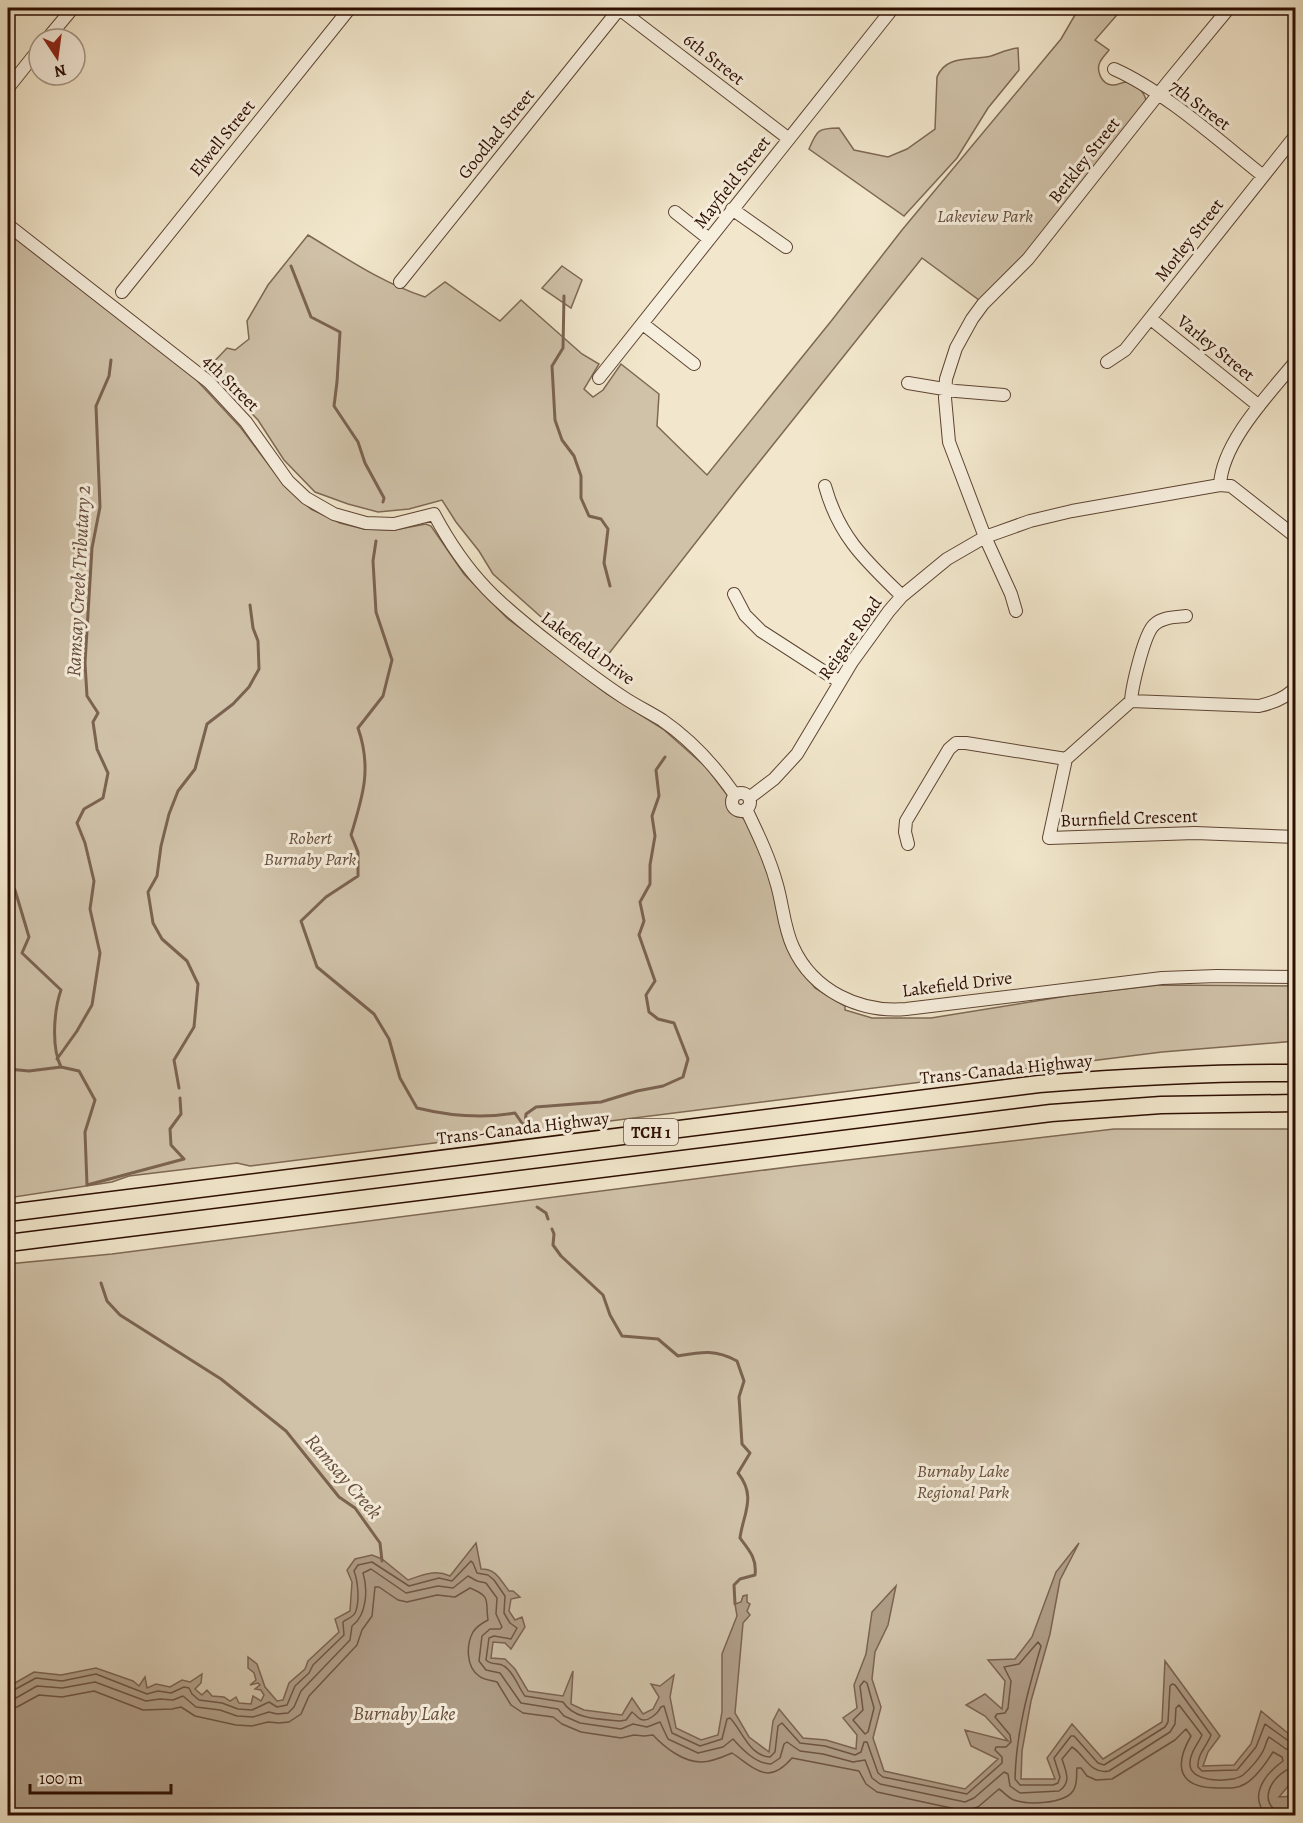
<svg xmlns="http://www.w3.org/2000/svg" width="1303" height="1823" viewBox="0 0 1303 1823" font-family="Alegreya,serif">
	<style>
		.green { fill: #d0c2a9; stroke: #7e6854; stroke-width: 1.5 }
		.water { fill: #af9d87; stroke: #7b6351; stroke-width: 1.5 }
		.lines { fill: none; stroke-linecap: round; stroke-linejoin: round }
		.shore { stroke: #6e5544; stroke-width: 1.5 }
		.stream { stroke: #7b6351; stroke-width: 3 }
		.minor-casing { stroke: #5e4433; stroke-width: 14 }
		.highway-casing { stroke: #2c0d00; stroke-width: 19 }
		.minor { stroke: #f7efde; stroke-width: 12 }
		.highway { stroke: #f2e7cc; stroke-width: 16 }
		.labels { text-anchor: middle; stroke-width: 6; stroke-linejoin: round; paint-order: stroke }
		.shield { fill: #f7efde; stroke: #695143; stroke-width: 1.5 }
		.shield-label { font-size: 16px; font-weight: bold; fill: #2c0d00 }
		.street-label { font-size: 18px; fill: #2c0d00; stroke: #f7efde }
		.park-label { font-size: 18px; font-style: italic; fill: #654c3b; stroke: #f7efde }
		.water-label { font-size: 20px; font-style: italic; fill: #674e3d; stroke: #f7efde }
	</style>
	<rect width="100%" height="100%" fill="#f2e7cc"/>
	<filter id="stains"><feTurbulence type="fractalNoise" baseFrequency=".00333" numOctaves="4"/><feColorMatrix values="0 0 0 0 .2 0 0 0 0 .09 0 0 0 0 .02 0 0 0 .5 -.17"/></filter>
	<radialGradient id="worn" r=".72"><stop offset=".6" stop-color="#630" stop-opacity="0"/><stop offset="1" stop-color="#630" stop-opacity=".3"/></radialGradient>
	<path class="green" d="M 1079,8 L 1123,8 L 1095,40 L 1109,50 C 1106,54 1102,58 1100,62 C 1096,70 1101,84 1112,85 C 1117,86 1121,82 1126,82 C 1135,83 1145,92 1146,101 L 1020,260 L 979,300 L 922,258 L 736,491 L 600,665 L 577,649 L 493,574 L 479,551 L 456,522 L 442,500 L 409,509 L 378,512 L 348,504 L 315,492 L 284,460 L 258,420 L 208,368 L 227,348 L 235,350 L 249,339 L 247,321 L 268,285 L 308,235 C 346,258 382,283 425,297 L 445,282 L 500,321 L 521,300 L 582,354 L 599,364 L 584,389 L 593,397 L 603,390 L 621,364 L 659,394 L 657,426 L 707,475 L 832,320 L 902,230 L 1061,39 Z
		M 1018,48 L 1019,70 L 988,108 L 957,158 L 904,216 L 809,149 C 817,130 818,128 839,128 L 854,150 L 888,157 L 907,149 L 935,129 L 937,77 C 946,54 972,61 991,56 C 1000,53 1008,49 1018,48 Z
		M 8,233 L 190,373 L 241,428 L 284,485 L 311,509 L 340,523 L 364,529 L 394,530 L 426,524 L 431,526 L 464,574 L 507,618 L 607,694 L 663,729 L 706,767 L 728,796 L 733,810 L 745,820 L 754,838 L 763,858 L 795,961 L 815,988 L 845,1006 L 845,1010 L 872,1018 L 931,1018 L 1073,995 L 1159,985 L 1295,986 L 1296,1041 L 1162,1052 L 250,1166 L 237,1163 L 129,1176 L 112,1182 L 8,1198 Z
		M 562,266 L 582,280 L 571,308 L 542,288 Z
		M 1114,1129 L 1295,1129 L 1295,1815 L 8,1816 L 8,1264 L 112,1254 L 796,1166 Z"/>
	<path class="water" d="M 476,1543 L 481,1569 C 497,1569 500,1580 509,1591 L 513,1591 L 520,1597 L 511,1599 L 509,1611 L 515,1620 L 522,1617 L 525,1627 L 511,1649 L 505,1643 L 493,1642 L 491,1658 L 505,1659 L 515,1669 L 528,1691 L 563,1696 L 573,1671 L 571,1704 L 584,1710 L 622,1715 L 632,1698 L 643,1714 L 653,1709 L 659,1697 L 651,1684 L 660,1686 L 674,1675 L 670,1697 L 676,1728 L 701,1740 L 718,1735 L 722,1712 L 722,1654 L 737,1616 L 735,1604 L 741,1602 L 743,1596 L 747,1595 L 747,1602 L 750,1604 L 747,1611 L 750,1615 L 743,1623 L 735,1713 L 749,1737 L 769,1752 L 773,1721 L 779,1709 L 803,1738 L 826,1740 L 856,1749 L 857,1735 L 843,1718 L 857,1708 L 854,1685 L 866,1654 L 872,1612 L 896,1586 L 888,1625 L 875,1652 L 872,1679 L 881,1707 L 873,1738 L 884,1771 L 965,1789 L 998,1759 L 971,1746 L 965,1730 L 1008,1741 L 985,1716 L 966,1705 L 985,1694 L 1002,1709 L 1005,1681 L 988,1660 L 1015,1659 L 1032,1637 L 1056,1572 L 1079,1543 L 1060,1580 L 1050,1634 L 1031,1701 L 1022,1751 L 1021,1779 L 1055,1779 L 1047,1758 L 1072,1724 L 1103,1759 L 1162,1722 L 1165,1661 L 1220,1736 L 1208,1752 L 1203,1766 L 1234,1765 L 1251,1744 L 1261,1711 L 1295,1739 L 1295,1778 L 1279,1797 L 1295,1796 L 1295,1815 L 8,1815 L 8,1687 L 34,1672 L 61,1675 L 96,1668 L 133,1681 L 139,1686 L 145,1677 L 147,1688 L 156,1684 L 170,1687 L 182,1680 L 190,1682 L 202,1674 L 201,1683 L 195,1689 L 202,1695 L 207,1690 L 212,1696 L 224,1697 L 230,1701 L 236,1697 L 239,1703 L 251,1704 L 253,1696 L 261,1701 L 264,1695 L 261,1690 L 255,1689 L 260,1685 L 258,1683 L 250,1685 L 256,1680 L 254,1673 L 248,1668 L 248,1657 L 257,1664 L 265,1687 L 277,1701 L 283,1700 L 289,1683 L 305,1669 L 308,1661 L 339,1632 L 335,1619 L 350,1611 L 352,1582 L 347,1570 L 355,1559 L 372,1555 L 382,1559 L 408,1580 C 422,1575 435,1569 450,1576 Z"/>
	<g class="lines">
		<path class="shore" d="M 864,1681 L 867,1683 L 874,1708 L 868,1732 L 865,1734 L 853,1720 L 863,1710 L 860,1686 Z
			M 8,1692 L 12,1691 L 36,1678 L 62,1681 L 96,1674 L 147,1694 L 158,1691 L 171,1693 L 184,1687 L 189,1688 L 192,1694 L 199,1700 L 222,1703 L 238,1709 L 252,1710 L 269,1702 L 277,1707 L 287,1705 L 295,1686 L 309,1673 L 313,1665 L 344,1635 L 343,1622 C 347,1619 353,1617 355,1613 C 360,1603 358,1581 354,1571 L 358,1565 L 372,1562 L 409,1586 L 439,1578 L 452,1581 L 471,1561 L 473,1563 L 477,1573 L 488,1575 L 494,1580 L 505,1596 L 504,1613 L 510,1623 L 517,1628 L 511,1639 L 494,1636 L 489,1638 L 486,1660 C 492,1666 498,1662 504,1666 C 514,1672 518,1687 525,1696 L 563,1702 C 574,1720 601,1719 620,1721 L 626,1720 L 632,1712 C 635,1714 637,1717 640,1719 C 648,1723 658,1713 661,1707 L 664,1706 L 672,1733 L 700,1746 L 722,1739 L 727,1719 L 730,1718 C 742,1730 749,1756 770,1757 L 775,1752 L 778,1726 L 782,1723 L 800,1743 L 825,1746 L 855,1755 L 861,1752 L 864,1742 L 867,1742 L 878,1773 L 883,1777 L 967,1794 L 1002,1763 L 1002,1757 L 995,1750 L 996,1747 L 1006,1747 L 1011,1742 L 1010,1735 L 995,1717 L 997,1714 L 1005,1713 L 1008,1708 L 1011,1681 L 1004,1667 L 1019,1664 L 1038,1642 L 1041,1646 C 1028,1690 1016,1733 1015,1779 L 1020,1785 L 1053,1785 L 1058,1783 L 1060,1777 L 1054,1758 L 1071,1736 L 1074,1736 L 1098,1763 L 1104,1765 L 1165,1727 L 1168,1722 L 1170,1686 L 1172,1684 L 1175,1685 L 1211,1735 C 1207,1746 1197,1754 1198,1767 L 1202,1771 L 1237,1770 L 1256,1747 L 1265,1724 L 1290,1742 L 1296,1743
			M 8,1699 L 16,1698 L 37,1686 L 62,1688 L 95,1682 L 146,1701 L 160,1699 L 173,1700 L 183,1696 L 196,1707 L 220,1710 L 237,1716 L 253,1717 L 269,1712 L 277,1714 L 288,1713 L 294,1707 L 301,1691 L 350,1640 L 352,1626 C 367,1615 368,1589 363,1573 L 371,1569 L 406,1593 L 438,1586 L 453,1588 L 468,1576 L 477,1581 L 486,1583 L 497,1598 L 496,1614 L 502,1627 L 500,1629 L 490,1629 L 482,1636 L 479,1661 L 486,1670 L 500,1673 L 521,1703 L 558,1709 L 564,1716 L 580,1723 L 621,1729 L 633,1724 L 647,1727 L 660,1722 L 668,1739 L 698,1753 L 723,1747 L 733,1739 C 742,1749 756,1764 771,1764 L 780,1758 L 784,1744 L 787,1742 L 800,1751 L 823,1754 L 853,1762 L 865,1760 L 872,1778 L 880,1784 L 965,1802 L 974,1798 L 1004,1772 L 1008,1774 L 1010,1786 L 1020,1793 L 1059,1791 C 1072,1782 1066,1772 1062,1759 L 1072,1747 C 1085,1755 1090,1775 1109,1771 L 1170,1732 L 1175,1724 L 1176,1708 L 1179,1705 L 1202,1735 C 1198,1744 1189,1754 1190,1765 C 1191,1783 1233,1783 1243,1775 C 1250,1769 1260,1758 1264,1749 C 1266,1745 1266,1741 1269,1737 L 1286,1749 L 1296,1751
			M 8,1708 L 17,1707 L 39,1695 L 62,1697 L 94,1691 L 143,1710 L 172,1709 L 181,1707 L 195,1716 L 236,1725 L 252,1726 L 268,1722 L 279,1723 L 289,1722 L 301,1714 L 309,1696 L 357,1645 L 362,1630 L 372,1616 L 375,1587 L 379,1587 L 398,1600 L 407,1602 L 437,1595 L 455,1597 L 470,1588 C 492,1597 485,1600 488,1620 C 482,1623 477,1626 473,1632 C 466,1645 466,1667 479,1676 C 484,1680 490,1680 497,1682 L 511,1705 L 523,1713 L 553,1717 L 562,1724 L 581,1732 L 621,1738 L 634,1735 L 644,1736 L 653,1735 C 664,1747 683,1762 701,1762 C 711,1762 723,1757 732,1753 C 756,1769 768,1786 792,1758 L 859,1771 L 866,1784 L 877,1792 L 965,1811 L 978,1807 L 999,1789 C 1004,1792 1008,1798 1014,1800 C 1028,1805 1064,1804 1073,1791 C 1078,1784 1076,1776 1077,1768 L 1081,1768 L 1087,1776 L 1096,1780 L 1112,1779 L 1175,1740 L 1186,1729 L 1191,1736 C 1173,1767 1179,1788 1218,1788 C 1227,1788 1237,1789 1245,1784 C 1256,1778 1266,1763 1273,1752 L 1282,1757 L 1283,1761 C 1265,1774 1247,1797 1268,1816
			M 1296,1767 C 1278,1769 1257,1796 1275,1810 L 1296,1810"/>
		<path class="stream" d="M 291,266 L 311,317 L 340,332 L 337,382 L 334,406 L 358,442 L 365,463 L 384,498 L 383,502
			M 564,296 L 563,348 L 552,366 L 555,420 L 562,440 L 574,456 L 581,476 L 581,498 L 589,516 L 601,519 L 608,529 L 604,563 L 610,586
			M 376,541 L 373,561 L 376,612 L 392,660 L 383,696 L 358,728 C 372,768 363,796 351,835 L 358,852 L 358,876 L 326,897 L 301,921 L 317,967 L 374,1014 L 389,1039 L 400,1078 L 417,1108 C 450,1116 482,1119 515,1113 L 524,1126
			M 8,883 L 15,890 L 29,937 L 22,953 L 61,990 C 54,1010 51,1047 61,1067 L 79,1071 L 95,1100 L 85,1132 L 87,1185 L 184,1159 L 171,1145 L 170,1129 L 181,1114 L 180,1098
			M 57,1059 L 77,1031 L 92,1005 L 100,953 L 90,909 L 94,881 L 85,843 L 77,823 L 84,809 L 103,798 L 108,773 L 97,749 L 93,722 L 98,713 L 87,696 L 85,663 L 92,548 L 100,507 L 96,406 L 109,376 L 111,360
			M 8,1069 L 29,1071 L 61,1067
			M 179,1088 L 174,1060 L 194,1027 L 198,984 L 187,961 L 162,939 L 153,923 L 148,892 L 157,876 L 161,846 L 169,814 L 178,791 L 195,769 L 207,724 L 233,704 L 249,687 L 259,669 L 258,641 L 253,628 L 250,605
			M 525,1125 L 526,1114 L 536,1107 L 601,1102 L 637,1091 L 663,1086 L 683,1077 L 688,1059 L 674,1023 L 658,1019 L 649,1012 L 646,995 L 655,981 L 639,935 L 644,921 L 640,902 L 650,884 L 650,865 L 655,836 L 652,816 L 659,796 L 656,770 L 665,757
			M 537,1207 L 546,1213 L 548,1219
			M 552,1229 L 554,1234 L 553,1245 L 561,1256 L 603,1295 L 610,1315 L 622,1336 L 658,1339 L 678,1356 C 701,1352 715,1349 737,1361 L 744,1381 L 739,1397 L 742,1444 L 750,1453 L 738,1473 C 757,1497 743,1514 740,1538 C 750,1551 757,1559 755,1575 L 740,1579 L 734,1585 L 735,1604
			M 101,1283 L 107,1301 L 120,1315 L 221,1379 L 286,1431 L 339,1497 L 355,1508 L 380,1543 L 382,1561"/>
		<g class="minor-casing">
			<path id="minor" d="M 618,8 L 789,139
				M 47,39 L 73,8
				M 1114,69 C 1164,91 1218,140 1262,175
				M 8,88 L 39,49
				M 732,209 L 786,247
				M 675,212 L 709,239
				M 8,225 L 209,382 L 246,422 L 288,481 L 306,498 L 334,514 L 366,523 L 394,524 L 434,514 C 468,578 500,605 556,648 C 578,665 600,682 623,697 C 635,705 649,712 662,720 C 691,740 715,766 735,795
				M 400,282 L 620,8
				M 122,292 L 350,8
				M 1151,319 L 1259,406
				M 643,324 L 694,364
				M 1107,362 L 1125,350 L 1296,135
				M 599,378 L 893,8
				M 908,383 L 956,391 L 1004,395
				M 1220,485 C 1222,442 1270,393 1296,361
				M 825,486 C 839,537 866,561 902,596
				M 734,594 L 745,615 L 761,631 L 840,682
				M 1016,611 L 1011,594 L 985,537 L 949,442 L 945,398 L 946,379 L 956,348 L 972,319 L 983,304 L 1028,259 L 1168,82 L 1229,8
				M 1296,687 C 1287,698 1272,703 1259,706 L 1131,701 L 1066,759 L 1049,838 L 1195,833 L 1296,837
				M 1131,701 C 1132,687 1144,634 1154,625 C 1162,617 1176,617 1186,616
				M732 802a9 9 0 1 1 18 0a9 9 0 1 1-18 0Z
				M 749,798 L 774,779 L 797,754 L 852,662 L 889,611 L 902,596 L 947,559 L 985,537 L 1030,521 L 1072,511 L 1220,485 L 1231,486 L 1296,537
				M 746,809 C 758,834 770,859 777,885 C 783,906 784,928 793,947 C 813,991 860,1013 906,1009 L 1162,978 L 1217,976 L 1296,977
				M 908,844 L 905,832 L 906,821 L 949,749 L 956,743 L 966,743 L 1066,759"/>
		</g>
		<g class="highway-casing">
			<path id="highway" d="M 8,1213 L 1039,1084 C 1125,1077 1210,1072 1296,1073
				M 8,1243 L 1051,1113 L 1161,1105 L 1296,1103"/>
		</g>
		<use href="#minor" class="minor"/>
		<use href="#highway" class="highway"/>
	</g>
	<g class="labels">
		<rect class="shield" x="624" y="1119" width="54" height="26" rx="4.5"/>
		<g class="shield-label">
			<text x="651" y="1138">TCH 1</text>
		</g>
		<g class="street-label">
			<text transform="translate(714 59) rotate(38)" y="6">6th Street</text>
			<text transform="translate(1200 105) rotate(37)" y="6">7th Street</text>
			<text transform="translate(496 134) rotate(-51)" y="6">Goodlad Street</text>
			<text transform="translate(222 138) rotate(-51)" y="6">Elwell Street</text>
			<text transform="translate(1084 160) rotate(-52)" y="6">Berkley Street</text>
			<text transform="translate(732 182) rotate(-52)" y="6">Mayfield Street</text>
			<text transform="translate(1189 240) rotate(-52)" y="6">Morley Street</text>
			<text transform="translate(1216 348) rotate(39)" y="6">Varley Street</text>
			<text transform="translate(231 383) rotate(45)" y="6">4th Street</text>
			<text transform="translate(850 638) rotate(-55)" y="6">Reigate Road</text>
			<text transform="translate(588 648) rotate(36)" y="6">Lakefield Drive</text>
			<text transform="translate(1129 818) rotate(-2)" y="6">Burnfield Crescent</text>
			<text transform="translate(957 984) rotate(-7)" y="6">Lakefield Drive</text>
			<text transform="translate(1006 1069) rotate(-6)" y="6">Trans-Canada Highway</text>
			<text transform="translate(523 1128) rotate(-7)" y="6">Trans-Canada Highway</text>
		</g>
		<g class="park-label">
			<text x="985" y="222">Lakeview Park</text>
			<text x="310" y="844">Robert<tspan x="310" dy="21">Burnaby Park</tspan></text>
			<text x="963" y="1477">Burnaby Lake<tspan x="963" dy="21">Regional Park</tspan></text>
		</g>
		<g class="water-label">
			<text transform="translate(78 581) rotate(-87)" y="7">Ramsay Creek Tributary 2</text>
			<text transform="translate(344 1476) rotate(49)" y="7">Ramsay Creek</text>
			<text x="404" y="1720">Burnaby Lake</text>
		</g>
	</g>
	<rect width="1303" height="1823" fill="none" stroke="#f2e7cc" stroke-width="30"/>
	<rect x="9" y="9" width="1285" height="1805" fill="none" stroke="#2c0d00" stroke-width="3"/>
	<rect x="15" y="15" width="1273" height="1793" fill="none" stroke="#2c0d00" stroke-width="1.5"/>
	<g transform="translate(57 57) rotate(167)"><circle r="28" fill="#f7efde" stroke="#a69585" stroke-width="1.5"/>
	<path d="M0-4.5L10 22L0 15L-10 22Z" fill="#8f2418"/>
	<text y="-9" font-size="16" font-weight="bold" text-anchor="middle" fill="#2c0d00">N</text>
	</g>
	<path d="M30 1784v9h141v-9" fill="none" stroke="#2c0d00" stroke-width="3"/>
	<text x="39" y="1784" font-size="18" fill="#2c0d00" stroke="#f7efde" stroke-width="4.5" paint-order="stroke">100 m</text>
	<rect width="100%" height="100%" filter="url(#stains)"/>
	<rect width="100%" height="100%" fill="url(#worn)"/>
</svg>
